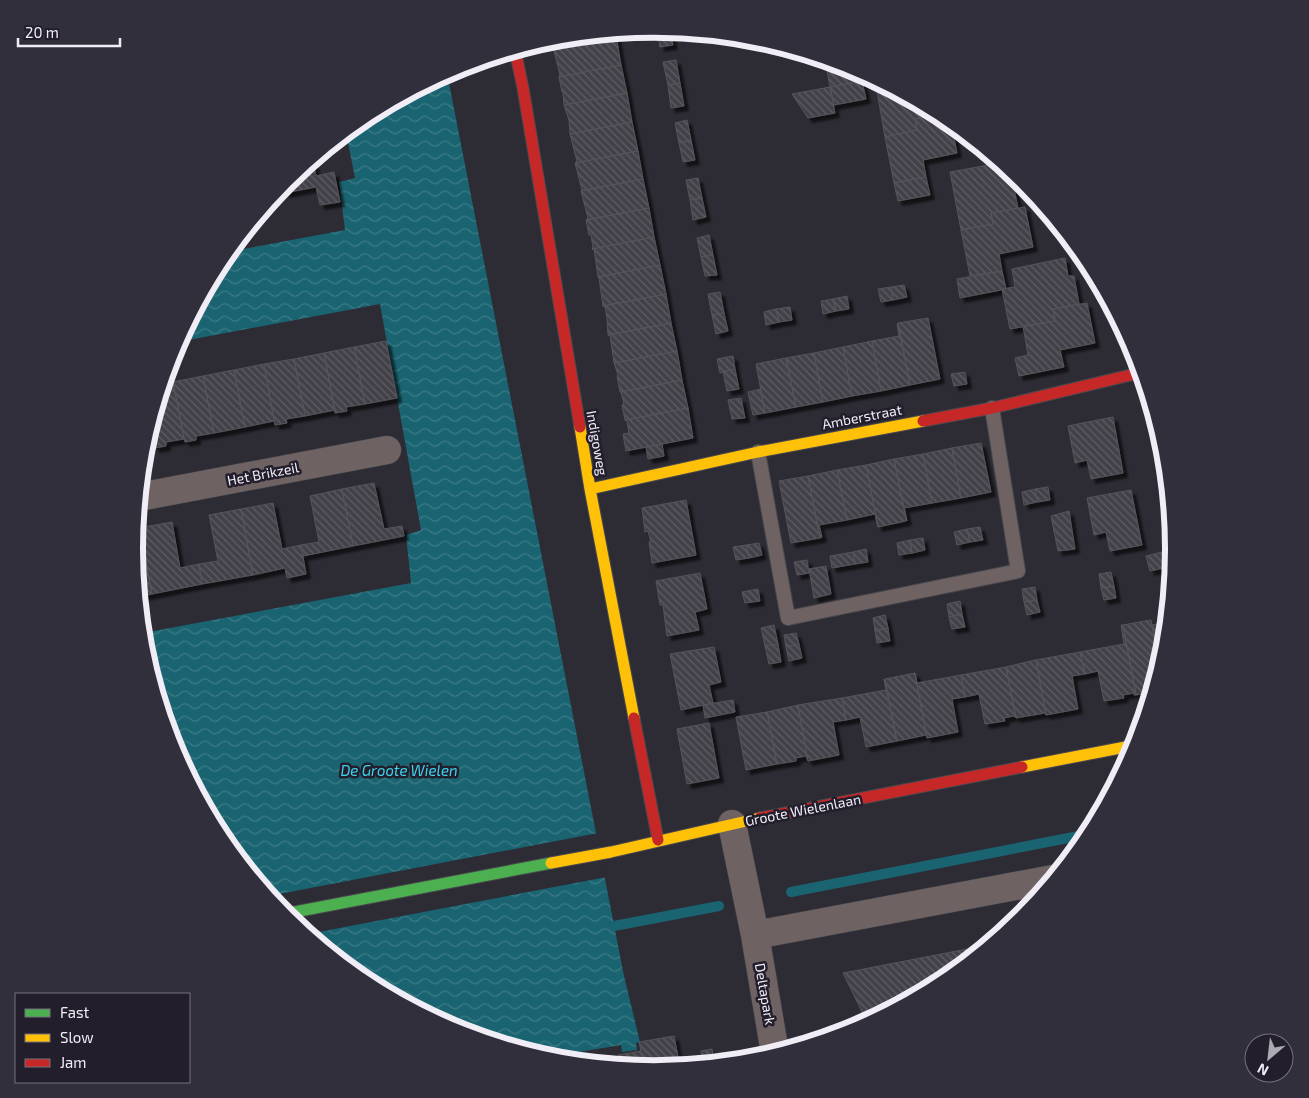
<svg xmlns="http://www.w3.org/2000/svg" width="1309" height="1098" viewBox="0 0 1309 1098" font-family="'Exo 2',sans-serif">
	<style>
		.water { fill: url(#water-waves) }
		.pier { fill: #2d2c34 }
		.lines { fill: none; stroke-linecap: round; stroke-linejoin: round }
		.stream { stroke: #1a6471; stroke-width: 10 }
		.building { fill: url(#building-back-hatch); stroke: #55545a; filter: url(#shadow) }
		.lane-casing { stroke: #49484e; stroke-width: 16 }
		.street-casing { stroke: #49484e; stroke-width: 29 }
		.fast-casing { stroke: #49484e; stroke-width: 13 }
		.slow-casing { stroke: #49484e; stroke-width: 13 }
		.jam-casing { stroke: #49484e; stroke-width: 13 }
		.lane { stroke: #6e6262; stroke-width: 14 }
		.street { stroke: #6e6262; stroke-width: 28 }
		.fast { stroke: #4caf50; stroke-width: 11 }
		.slow { stroke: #ffc107; stroke-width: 11 }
		.jam { stroke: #c62828; stroke-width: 11 }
		.labels { text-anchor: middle; stroke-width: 5; stroke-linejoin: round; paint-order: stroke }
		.street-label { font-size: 14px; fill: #f0edf7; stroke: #221e2c }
		.water-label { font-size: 15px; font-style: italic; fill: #3cd4ed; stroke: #221e2c }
		.rim { fill: none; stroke: #f0edf7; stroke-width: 6 }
	</style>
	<defs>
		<pattern id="water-waves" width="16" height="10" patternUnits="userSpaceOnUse" patternTransform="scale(1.25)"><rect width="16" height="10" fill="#1a6471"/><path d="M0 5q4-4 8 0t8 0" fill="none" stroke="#3c7a86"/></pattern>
		<pattern id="building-back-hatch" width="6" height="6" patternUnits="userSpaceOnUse" patternTransform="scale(1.25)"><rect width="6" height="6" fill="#434148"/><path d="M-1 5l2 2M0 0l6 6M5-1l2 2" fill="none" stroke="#5e5d63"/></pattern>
		<filter id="shadow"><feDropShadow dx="4.5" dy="4.5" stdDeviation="1" flood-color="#0009"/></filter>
	</defs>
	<rect width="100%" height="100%" fill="#2d2c34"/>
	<path class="water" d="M 447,73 L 624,976 L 640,1042 L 636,1043 L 637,1050 L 622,1052 L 621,1045 L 579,1052 L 581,1062 L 553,1059 L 455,1030 L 365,981 L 286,917 L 222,838 L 174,748 L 144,650 L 143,633 L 411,583 L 406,535 L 421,530 L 380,304 L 178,342 L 222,260 L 228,252 L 345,230 L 339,182 L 355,178 L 346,132 L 366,116 Z"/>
	<path class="pier" d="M 598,833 L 607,877 L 308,934 L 286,917 L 269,896 Z"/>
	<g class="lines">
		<path class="stream" d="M 791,892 L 1089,834
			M 614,926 L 719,906"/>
	</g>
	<path class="building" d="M 657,29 L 670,30 L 673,45 L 660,47 Z
		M 616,35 L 621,65 L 559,77 L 560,75 L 553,47 Z
		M 676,60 L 680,83 L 668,85 L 663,62 Z
		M 825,60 L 861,72 L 862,81 L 830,87 Z
		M 621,65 L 627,93 L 564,105 L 563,92 L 562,92 L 559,77 Z
		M 875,80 L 940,114 L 915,119 L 917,130 L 885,137 Z
		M 862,81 L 866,99 L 834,105 L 830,87 Z
		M 680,83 L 684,106 L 671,108 L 668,85 Z
		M 830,87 L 835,113 L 808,118 L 792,94 Z
		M 627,93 L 632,122 L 570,134 L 569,120 L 564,105 Z
		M 940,114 L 951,123 L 957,153 L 923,160 L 926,177 L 894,183 L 885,137 L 917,130 L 915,119 Z
		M 687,120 L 691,140 L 679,143 L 675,123 Z
		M 632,122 L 638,151 L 575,163 L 577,161 L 570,134 Z
		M 691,140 L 695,160 L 683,162 L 679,143 Z
		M 638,151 L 643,179 L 581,191 L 582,190 L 575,163 Z
		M 313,160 L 316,176 L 334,172 L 340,202 L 320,205 L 316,187 L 285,193 L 284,185 L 287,181 Z
		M 1000,163 L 1003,166 L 1006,180 L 1012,179 L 1018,208 L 991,213 L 993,224 L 961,230 L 950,172 Z
		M 926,177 L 930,195 L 898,201 L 894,183 Z
		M 698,178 L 702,198 L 690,200 L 686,180 Z
		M 643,179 L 649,208 L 586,220 L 588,218 L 581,191 Z
		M 702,198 L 706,217 L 693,220 L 690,200 Z
		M 1025,207 L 1033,247 L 999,254 L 1002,271 L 970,276 L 961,230 L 993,224 L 991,213 Z
		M 649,208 L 654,237 L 592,249 L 593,247 L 591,235 L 589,235 L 586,220 Z
		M 709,235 L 713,255 L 701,257 L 697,238 Z
		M 654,237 L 660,265 L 598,277 L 594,249 L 592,249 Z
		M 713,255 L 717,275 L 705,276 L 701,257 Z
		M 1065,258 L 1068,276 L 1074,276 L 1079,304 L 1053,309 L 1055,321 L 1010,329 L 1002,289 L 1015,287 L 1012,269 Z
		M 660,265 L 666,294 L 603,306 L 599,278 L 598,277 Z
		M 1002,271 L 1006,289 L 960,298 L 957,279 Z
		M 904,285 L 907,297 L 893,300 L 891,287 Z
		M 891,287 L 893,300 L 881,302 L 878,289 Z
		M 720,292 L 724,313 L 712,315 L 708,294 Z
		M 666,294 L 671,323 L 608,335 L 607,319 L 605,306 L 603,306 Z
		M 847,296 L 849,309 L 836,311 L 833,299 Z
		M 833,299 L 836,311 L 823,314 L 821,301 Z
		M 1087,303 L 1095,343 L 1060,350 L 1064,367 L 1019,376 L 1015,358 L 1028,355 L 1023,326 L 1055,321 L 1053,309 Z
		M 790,307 L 792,320 L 779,322 L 776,309 Z
		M 776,309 L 779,322 L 766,325 L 764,312 Z
		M 724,313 L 728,331 L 716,334 L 712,315 Z
		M 928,318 L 940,379 L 910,385 L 898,323 Z
		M 671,323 L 677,351 L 614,363 L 610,335 L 608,335 Z
		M 898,323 L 910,385 L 881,391 L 872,341 L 899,336 L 897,324 Z
		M 386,341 L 397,398 L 365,404 L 354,347 Z
		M 872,341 L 881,391 L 852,396 L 843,347 Z
		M 354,347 L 365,404 L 346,407 L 347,411 L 335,413 L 324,353 Z
		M 843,347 L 852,396 L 823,402 L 814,353 Z
		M 677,351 L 682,380 L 620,392 L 617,376 L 618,375 L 614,363 Z
		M 324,353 L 335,410 L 305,416 L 294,359 Z
		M 814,353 L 823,402 L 796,407 L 786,358 Z
		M 733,356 L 735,369 L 720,373 L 717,359 Z
		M 786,358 L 796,407 L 765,413 L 756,364 Z
		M 294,359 L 305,416 L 286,419 L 287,423 L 275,425 L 264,364 Z
		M 264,364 L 274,421 L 245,427 L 234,370 Z
		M 735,369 L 739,389 L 727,391 L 723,372 Z
		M 234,370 L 245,427 L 214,433 L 203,376 Z
		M 965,372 L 967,384 L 954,386 L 951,374 Z
		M 203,376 L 214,433 L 196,436 L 196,440 L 185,442 L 173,382 Z
		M 682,380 L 688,408 L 625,420 L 622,405 L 624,404 L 621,392 L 620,392 Z
		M 173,382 L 184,439 L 166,442 L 166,446 L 155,448 L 151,427 L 164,384 Z
		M 761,389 L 765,413 L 753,415 L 748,392 Z
		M 741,398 L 745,418 L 732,419 L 728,400 Z
		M 688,408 L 693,438 L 626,451 L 623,434 L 629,433 L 627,421 L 625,420 Z
		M 1113,417 L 1123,473 L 1091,479 L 1087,460 L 1075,463 L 1068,426 Z
		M 151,427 L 154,444 L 145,446 Z
		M 981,443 L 991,492 L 961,498 L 952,448 Z
		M 662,444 L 664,456 L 648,459 L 646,447 Z
		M 952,448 L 961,498 L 932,503 L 923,454 Z
		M 923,454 L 932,503 L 904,508 L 907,521 L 894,459 Z
		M 894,459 L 906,521 L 878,527 L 866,465 Z
		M 866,465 L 878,527 L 875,514 L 847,520 L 837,470 Z
		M 837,470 L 847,520 L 819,525 L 822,537 L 820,538 L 808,476 Z
		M 808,476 L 820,538 L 791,543 L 779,481 Z
		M 374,483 L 384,529 L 402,526 L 404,536 L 353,546 L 342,489 Z
		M 1048,487 L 1050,500 L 1037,502 L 1035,489 Z
		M 342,489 L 353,546 L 303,556 L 301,545 L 319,542 L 310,496 Z
		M 1035,489 L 1037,502 L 1024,505 L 1022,492 Z
		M 1131,490 L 1142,545 L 1110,551 L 1106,532 L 1094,535 L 1087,498 Z
		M 686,500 L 696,555 L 652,563 L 649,542 L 651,542 L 648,531 L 645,532 L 642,508 Z
		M 273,503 L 282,549 L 301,545 L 306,574 L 287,578 L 285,568 L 253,575 L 241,509 Z
		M 241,509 L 253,575 L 202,584 L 199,564 L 218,561 L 209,515 Z
		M 1069,511 L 1075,549 L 1058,551 L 1051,516 Z
		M 172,522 L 180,568 L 199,564 L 202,584 L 152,594 L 139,528 Z
		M 980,527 L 983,540 L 970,542 L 967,529 Z
		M 139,528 L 152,594 L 139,597 L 134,549 L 136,529 Z
		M 967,529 L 970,542 L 957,545 L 954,532 Z
		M 923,538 L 925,550 L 912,553 L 910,540 Z
		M 910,540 L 912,553 L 899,555 L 897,543 Z
		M 759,543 L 762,555 L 749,558 L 746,545 Z
		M 746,545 L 749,558 L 736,560 L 733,547 Z
		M 866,549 L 868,562 L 855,564 L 853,552 Z
		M 1170,550 L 1173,566 L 1150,571 L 1146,556 Z
		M 853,552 L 855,564 L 832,568 L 830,556 Z
		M 807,560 L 809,573 L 797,575 L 794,562 Z
		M 826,566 L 831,594 L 814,598 L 809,569 Z
		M 1111,572 L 1114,586 L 1101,588 L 1099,574 Z
		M 700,573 L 707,609 L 695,612 L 699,630 L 667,636 L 663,605 L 660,605 L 656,581 Z
		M 1114,586 L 1116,598 L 1104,600 L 1101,588 Z
		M 1035,587 L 1037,600 L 1024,602 L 1022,589 Z
		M 758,589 L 760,601 L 745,603 L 742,592 Z
		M 1037,600 L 1040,612 L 1027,615 L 1024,602 Z
		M 960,601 L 962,614 L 949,617 L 947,604 Z
		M 962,614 L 965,627 L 952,629 L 949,617 Z
		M 885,615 L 888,628 L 875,631 L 873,618 Z
		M 1151,620 L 1160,665 L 1152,692 L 1136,695 L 1123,625 Z
		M 1168,622 L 1165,651 L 1160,665 L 1152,625 Z
		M 774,625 L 778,644 L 765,646 L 761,628 Z
		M 1121,625 L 1123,625 L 1136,695 L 1134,695 L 1134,693 L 1123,695 L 1124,698 L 1104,701 L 1098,671 L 1085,674 L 1080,652 L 1124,644 Z
		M 888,628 L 890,641 L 877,643 L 875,631 Z
		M 796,633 L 799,644 L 786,647 L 784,635 Z
		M 778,644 L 781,662 L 769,664 L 765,646 Z
		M 799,644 L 802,658 L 789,661 L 786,647 Z
		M 714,647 L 721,682 L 709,685 L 713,703 L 681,710 L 670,654 Z
		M 1080,652 L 1085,674 L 1072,676 L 1078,709 L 1046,715 L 1036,660 Z
		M 1035,660 L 1036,660 L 1046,715 L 1045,713 L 1016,718 L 1006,667 Z
		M 1006,667 L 1016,718 L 1014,716 L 1004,718 L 1005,721 L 985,724 L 979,694 L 965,697 L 961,675 Z
		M 915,673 L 917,683 L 961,675 L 965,697 L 952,699 L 958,732 L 927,738 Z
		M 915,673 L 927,738 L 926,735 L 897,741 L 885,679 Z
		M 884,679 L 897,741 L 866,747 L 860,717 L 846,720 L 842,698 L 886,690 Z
		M 842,698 L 846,720 L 833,722 L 839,755 L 808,761 L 798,705 Z
		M 733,700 L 735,712 L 705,718 L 703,705 Z
		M 798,705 L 808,761 L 806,756 L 796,758 L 796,761 L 777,764 L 767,712 Z
		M 767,712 L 777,764 L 746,770 L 736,717 Z
		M 709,723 L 719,778 L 687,784 L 677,729 Z
		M 988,945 L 943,982 L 867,1022 L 843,973 Z
		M 674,1036 L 680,1067 L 654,1069 L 620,1066 L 618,1055 L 641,1051 L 639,1042 Z
		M 712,1049 L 714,1063 L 703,1064 L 701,1051 Z"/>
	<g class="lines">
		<g class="lane-casing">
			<path id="lane" d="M 758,452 L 788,618 L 1018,571 L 992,408"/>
		</g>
		<g class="street-casing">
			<path id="street" d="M 139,497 L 387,450
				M 732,824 L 755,935 L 775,1053
				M 755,935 L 1053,879"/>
		</g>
		<g class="fast-casing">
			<path id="fast" d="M 284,914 L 551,863"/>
		</g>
		<g class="slow-casing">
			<path id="slow" d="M 580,427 L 590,489 L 634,718
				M 590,489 L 758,452 L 923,421
				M 1022,767 L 1136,745
				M 551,863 L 611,852 L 760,818"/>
		</g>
		<g class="jam-casing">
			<path id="jam" d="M 515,50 L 523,88 L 580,427
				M 923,421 L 992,408 L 1139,373 L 1132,345
				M 634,718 L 658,840
				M 760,818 L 1022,767"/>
		</g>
		<use href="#lane" class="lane"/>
		<use href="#street" class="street"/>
		<use href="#fast" class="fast"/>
		<use href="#slow" class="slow"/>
		<use href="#jam" class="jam"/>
	</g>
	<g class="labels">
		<g class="street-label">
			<text transform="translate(862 417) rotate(-11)" y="5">Amberstraat</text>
			<text transform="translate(597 443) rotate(80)" y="5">Indigoweg</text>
			<text transform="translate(263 474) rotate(-11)" y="5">Het Brikzeil</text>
			<text transform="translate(803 810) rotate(-11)" y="5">Groote Wielenlaan</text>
			<text transform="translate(765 994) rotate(80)" y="5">Deltapark</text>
		</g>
		<g class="water-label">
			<text x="399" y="776">De Groote Wielen</text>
		</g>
	</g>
	<path d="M0 0H1309V1098H0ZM143 549a511 511 0 1 1 1022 0a511 511 0 1 1-1022 0Z" fill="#322f3c" fill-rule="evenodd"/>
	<path class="rim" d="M143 549a511 511 0 1 1 1022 0a511 511 0 1 1-1022 0Z"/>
	<rect x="15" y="993" width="175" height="90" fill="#221e2c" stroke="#74717d"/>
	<rect x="25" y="1009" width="25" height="8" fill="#4caf50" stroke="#74717d"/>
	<text x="60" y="1018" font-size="15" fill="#f0edf7">Fast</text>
	<rect x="25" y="1034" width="25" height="8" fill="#ffc107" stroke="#74717d"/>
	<text x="60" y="1043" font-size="15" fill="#f0edf7">Slow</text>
	<rect x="25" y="1059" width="25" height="8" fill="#c62828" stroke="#74717d"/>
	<text x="60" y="1068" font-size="15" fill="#f0edf7">Jam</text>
	<g transform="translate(1269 1058) rotate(208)"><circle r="24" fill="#221e2c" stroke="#74717d"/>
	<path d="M0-4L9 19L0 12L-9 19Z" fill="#aca9b3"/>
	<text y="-8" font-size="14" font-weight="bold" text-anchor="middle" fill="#f0edf7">N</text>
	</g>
	<path d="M18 38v8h102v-8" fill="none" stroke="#f0edf7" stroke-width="2.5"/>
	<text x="25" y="38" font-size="15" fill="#f0edf7" stroke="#221e2c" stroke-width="4" paint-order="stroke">20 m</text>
</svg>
